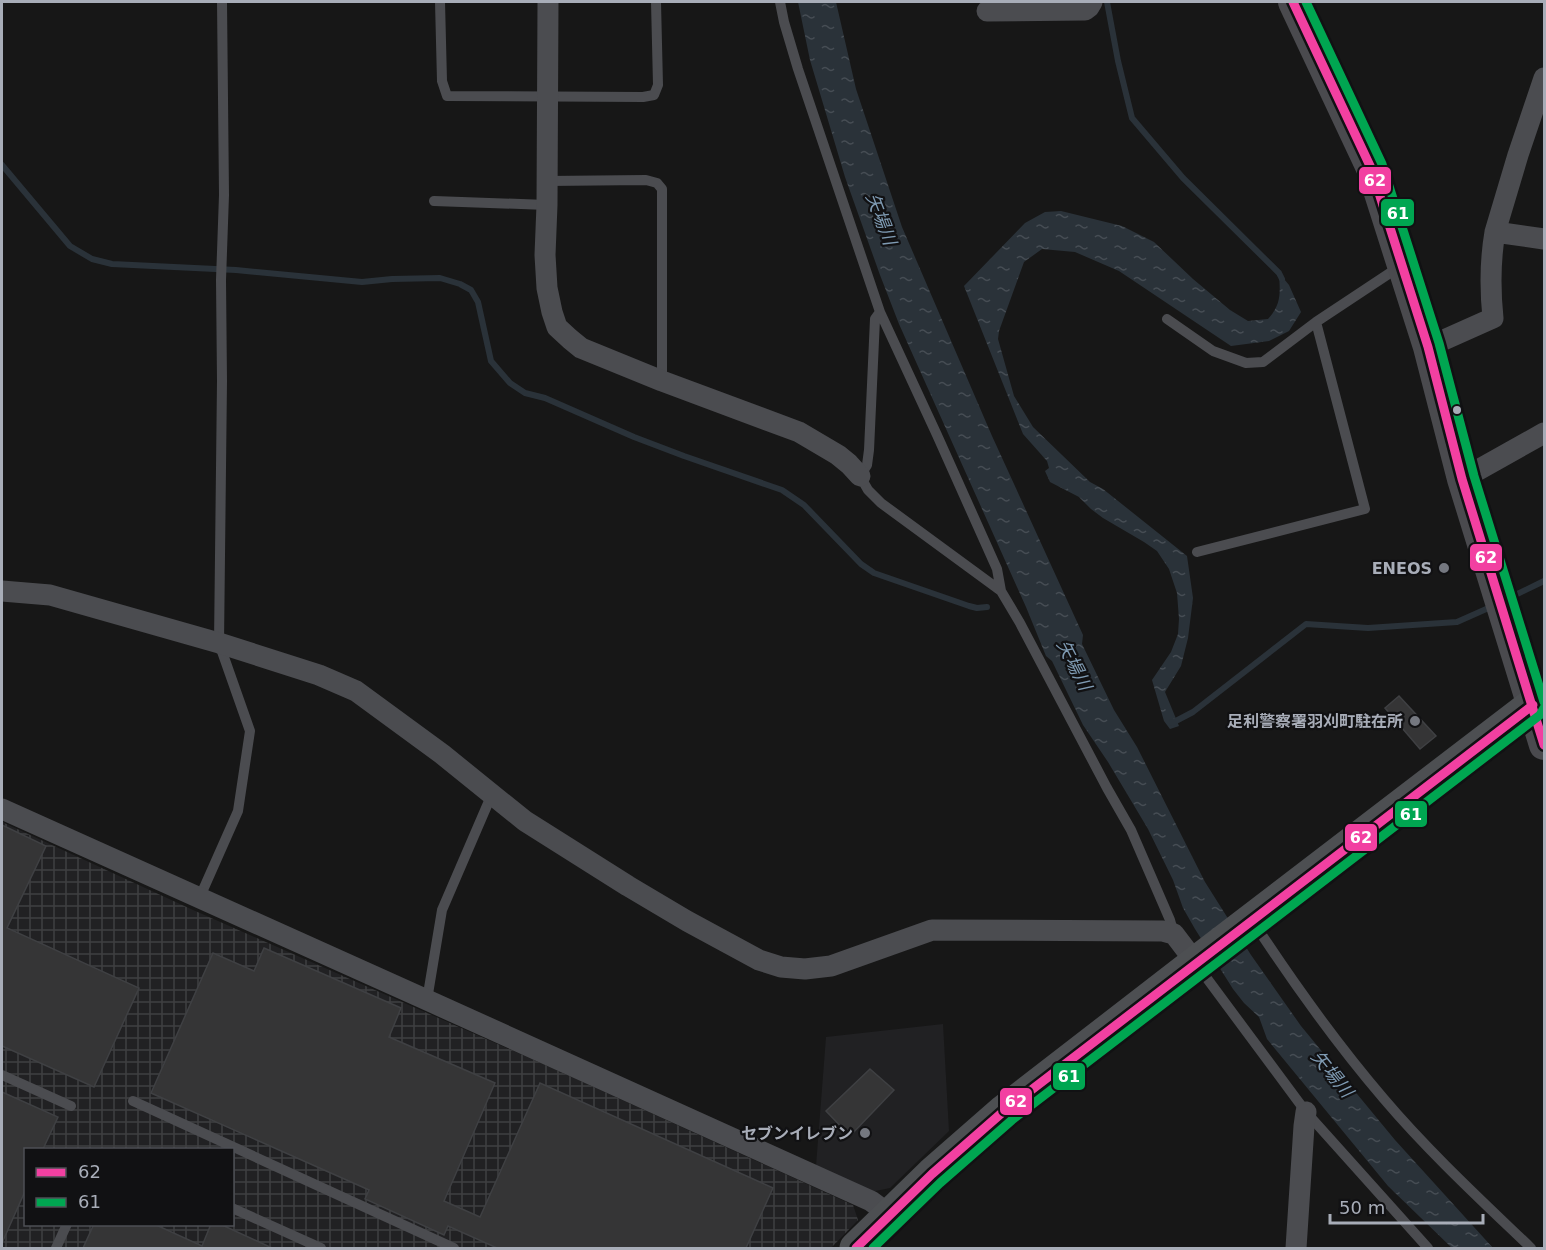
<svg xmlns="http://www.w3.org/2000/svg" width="1546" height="1250" viewBox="0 0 1546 1250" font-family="'DejaVu Sans','Noto Sans JP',sans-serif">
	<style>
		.built { fill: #212123 }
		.industrial { fill: url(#industrial-grid); fill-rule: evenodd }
		.water { fill: url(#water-ripples) }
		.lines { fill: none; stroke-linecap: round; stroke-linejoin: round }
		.stream { stroke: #2a3239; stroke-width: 6 }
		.building { fill: #353536; stroke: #3f4043; stroke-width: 1.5 }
		.lane { stroke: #4b4c50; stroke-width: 10 }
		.street { stroke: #4b4c50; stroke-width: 21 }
		.secondary { stroke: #4a4a4e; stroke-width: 30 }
		.primary { stroke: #4d4f52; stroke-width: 33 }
		.bus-1-casing { stroke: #111113; stroke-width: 14 }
		.bus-2-casing { stroke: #111113; stroke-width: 14 }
		.bus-1 { stroke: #f240a1; stroke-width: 9 }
		.bus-2 { stroke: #00a651; stroke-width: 9 }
		.bus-dot { fill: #a8adb8; stroke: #111113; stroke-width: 2 }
		.poi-dot { fill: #757880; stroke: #111113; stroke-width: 2 }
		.labels { text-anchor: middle; stroke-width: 4.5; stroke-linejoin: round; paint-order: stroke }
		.poi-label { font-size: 16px; font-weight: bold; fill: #a8adb8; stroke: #111113; text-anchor: end }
		.water-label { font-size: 18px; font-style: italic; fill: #7f9bb3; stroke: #111113 }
		.line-badge { stroke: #111113; stroke-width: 2 }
		.badge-label { font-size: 16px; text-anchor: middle; font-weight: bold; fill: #fff }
	</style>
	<defs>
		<pattern id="industrial-grid" width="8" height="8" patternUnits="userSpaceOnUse" patternTransform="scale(1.5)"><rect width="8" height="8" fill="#212123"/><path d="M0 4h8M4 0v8" fill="none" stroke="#3e3f41"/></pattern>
		<pattern id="water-ripples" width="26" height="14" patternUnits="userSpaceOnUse" patternTransform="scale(1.5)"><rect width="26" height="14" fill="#2a3239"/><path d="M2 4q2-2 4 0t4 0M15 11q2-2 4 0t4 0" fill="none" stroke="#464d54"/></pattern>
	</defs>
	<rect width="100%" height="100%" fill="#171717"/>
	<path class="built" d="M 943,1024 L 949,1131 L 890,1188 L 871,1192 L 816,1166 L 826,1037 Z"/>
	<path class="industrial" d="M 2,822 L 193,910 L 543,1064 L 853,1205 L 858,1220 L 831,1248 L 2,1248 ZM 26,1150 L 232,1150 L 232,1224 L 26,1224 Z"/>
	<path class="water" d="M 798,2 L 836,2 L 856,89 L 902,227 L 992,436 L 1083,635 L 1082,644 L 1114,710 L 1137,747 L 1205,882 L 1251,955 L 1301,1026 L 1395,1140 L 1493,1248 L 1452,1248 L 1388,1186 L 1267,1039 L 1259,1017 L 1244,1003 L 1233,989 L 1195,929 L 1183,908 L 1173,880 L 1148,829 L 1108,762 L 1083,725 L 1052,661 L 1046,656 L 1026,607 L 899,324 L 880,275 L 845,177 L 810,60 Z
		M 1061,211 L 1122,226 L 1154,242 L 1193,279 L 1230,310 L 1248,321 L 1268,319 C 1282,304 1280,292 1279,273 L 1289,285 L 1301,312 L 1289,331 L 1269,341 L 1231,346 L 1119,271 L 1075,252 L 1042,249 L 1024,262 L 999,331 L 998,339 L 1014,396 L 1033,427 L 1090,482 L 1103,489 L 1187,556 L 1193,598 L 1188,638 L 1181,666 L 1165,692 L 1179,726 L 1170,729 L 1164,721 L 1152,680 L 1171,652 L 1178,634 L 1179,619 L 1177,593 L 1169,569 L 1157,551 L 1144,542 L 1103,518 L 1091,509 L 1079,497 L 1050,482 L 1045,471 L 1049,468 L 1047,461 L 1023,434 L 964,286 L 1025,223 L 1045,212 Z"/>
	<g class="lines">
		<path class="stream" d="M 1107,2 L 1118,61 L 1132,118 L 1183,178 L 1279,273 L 1282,279
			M 2,165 L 70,246 L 92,259 L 112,264 L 236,270 L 362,282 L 392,279 L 440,278 L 460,284 L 471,290 L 478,302 L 491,361 L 510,383 L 525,393 L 545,398 L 634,437 L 684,456 L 782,490 L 804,505 L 861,564 L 874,573 L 969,606 L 977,608 L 987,607
			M 1507,599 L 1544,581
			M 1172,722 L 1172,723 L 1193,712 L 1306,624 L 1368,628 L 1457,622 L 1493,606"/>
	</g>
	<path class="building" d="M 1399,696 L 1436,736 L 1420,749 L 1385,708 Z
		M 2,825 L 46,846 L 7,928 L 139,988 L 94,1087 L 2,1046 Z
		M 264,948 L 401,1008 L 389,1037 L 495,1083 L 444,1201 L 480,1217 L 540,1083 L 773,1188 L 746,1248 L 497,1248 L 448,1226 L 444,1235 L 365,1199 L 369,1190 L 151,1093 L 213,953 L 254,971 Z
		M 870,1069 L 894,1090 L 850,1136 L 826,1111 Z
		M 2,1092 L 58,1117 L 43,1149 L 26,1149 L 26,1189 L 2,1243 Z
		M 94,1224 L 154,1224 L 202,1246 L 211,1224 L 220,1224 L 272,1248 L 83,1248 Z"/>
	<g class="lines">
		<path class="lane" d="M 440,2 L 442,81 L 447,96 L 643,97 L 654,95 L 658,85 L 656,2
			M 780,2 L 784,22 L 798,69 L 880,312 L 937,435 L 997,569 L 1001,591 L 1020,623 L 1107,788 L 1131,830 L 1170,920 L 1174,934
			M 547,181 L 646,180 L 657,183 L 662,189 L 662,381
			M 434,201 L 547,205
			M 880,312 L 875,319 L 869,450 L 867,465 L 860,476 L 868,490 L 881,503 L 1001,591
			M 1167,319 L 1213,351 L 1246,363 L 1263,362 L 1316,322 L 1399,267
			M 1197,552 L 1365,509 L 1316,322
			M 199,899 L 238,811 L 250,731 L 219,643 L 222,381 L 221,280 L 224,195 L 222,2
			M 1254,923 C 1294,984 1336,1043 1384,1099 C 1429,1152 1481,1200 1531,1248
			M 1197,965 L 1306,1112 L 1428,1248
			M 427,1000 L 442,910 L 492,794
			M 2,1075 L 71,1106
			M 133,1101 L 454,1248
			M 232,1208 L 321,1248
			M 56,1248 L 67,1224"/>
		<path class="street" d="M 548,2 L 547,205 L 545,255 L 547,288 L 552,312 L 557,327 L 570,339 L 581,348 L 662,381 L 799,432 L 838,455 L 849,464 L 860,476
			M 987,11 L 1085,10 L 1089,7 L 1092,2
			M 1495,232 L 1544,239
			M 1428,347 L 1493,318 C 1490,289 1490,261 1495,232 L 1518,155 L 1544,78
			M 1462,479 L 1544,433
			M 2,591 L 50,595 L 219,643 L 319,675 L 356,691 L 442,754 L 525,821 L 628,886 L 687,921 L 759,960 L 781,967 L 805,969 L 831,966 L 932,930 L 1163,931 L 1174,934 L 1196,963
			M 2,809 L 427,1000 L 871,1201 L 890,1215
			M 1296,1248 L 1304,1126 L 1306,1112"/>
		<path class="secondary" d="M 1293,2 L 1371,168 L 1428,347 L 1462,479 L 1544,745"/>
		<path class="primary" d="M 856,1248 L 932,1174 L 1004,1111 L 1203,957 L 1544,696"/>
		<g class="bus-1-casing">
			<path id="bus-1" d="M 1293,2 L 1371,168 L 1428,347 L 1462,479 L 1544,745
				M 856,1248 L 932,1174 L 1004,1111 L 1533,705"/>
		</g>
		<g class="bus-2-casing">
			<path id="bus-2" d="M 1306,2 L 1382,164 L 1439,343 L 1474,476 L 1544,702
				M 873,1248 L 940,1183 L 1012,1120 L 1540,715 L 1544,708"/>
		</g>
		<use href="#bus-1" class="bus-1"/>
		<use href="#bus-2" class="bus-2"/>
	</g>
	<circle class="bus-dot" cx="1457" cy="410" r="5"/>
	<g class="poi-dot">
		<circle cx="1444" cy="568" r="6"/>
		<circle cx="1415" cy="721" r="6"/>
		<circle cx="865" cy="1133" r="6"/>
	</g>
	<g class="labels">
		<g class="poi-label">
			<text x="1432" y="574">ENEOS</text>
			<text x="1403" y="727">足利警察署羽刈町駐在所</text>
			<text x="853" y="1139">セブンイレブン</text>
		</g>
		<g class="water-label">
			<text transform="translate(881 219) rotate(69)" y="6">矢場川</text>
			<text transform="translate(1074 665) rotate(63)" y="6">矢場川</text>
			<text transform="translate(1332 1074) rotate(51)" y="6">矢場川</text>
		</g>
	</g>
	<g class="line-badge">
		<rect x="1358" y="166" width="34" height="29" rx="6" fill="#f240a1"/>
		<rect x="1380" y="198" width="35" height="29" rx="6" fill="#00a651"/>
		<rect x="1469" y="543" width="34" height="29" rx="6" fill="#f240a1"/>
		<rect x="1394" y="800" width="34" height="28" rx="6" fill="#00a651"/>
		<rect x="1344" y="823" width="34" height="29" rx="6" fill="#f240a1"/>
		<rect x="1052" y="1062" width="34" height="29" rx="6" fill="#00a651"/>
		<rect x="999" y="1087" width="34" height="29" rx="6" fill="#f240a1"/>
	</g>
	<g class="badge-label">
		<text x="1375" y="186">62</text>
		<text x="1398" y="219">61</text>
		<text x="1486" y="563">62</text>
		<text x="1411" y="820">61</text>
		<text x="1361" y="843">62</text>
		<text x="1069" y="1082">61</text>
		<text x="1016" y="1107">62</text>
	</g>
	<rect width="1546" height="1250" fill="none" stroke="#a8adb8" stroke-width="6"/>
	<rect x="24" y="1148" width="210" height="78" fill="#111113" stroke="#4d4f55" stroke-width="1.5"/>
	<rect x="36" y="1168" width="30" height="9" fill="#f240a1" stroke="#4d4f55" stroke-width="1.5"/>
	<text x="78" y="1178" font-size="18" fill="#a8adb8">62</text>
	<rect x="36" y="1198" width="30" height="9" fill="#00a651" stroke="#4d4f55" stroke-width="1.5"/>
	<text x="78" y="1208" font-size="18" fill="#a8adb8">61</text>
	<path d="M1330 1214v9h153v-9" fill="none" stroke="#a8adb8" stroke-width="3"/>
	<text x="1339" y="1214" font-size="18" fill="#a8adb8" stroke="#111113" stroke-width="4.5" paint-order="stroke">50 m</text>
</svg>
